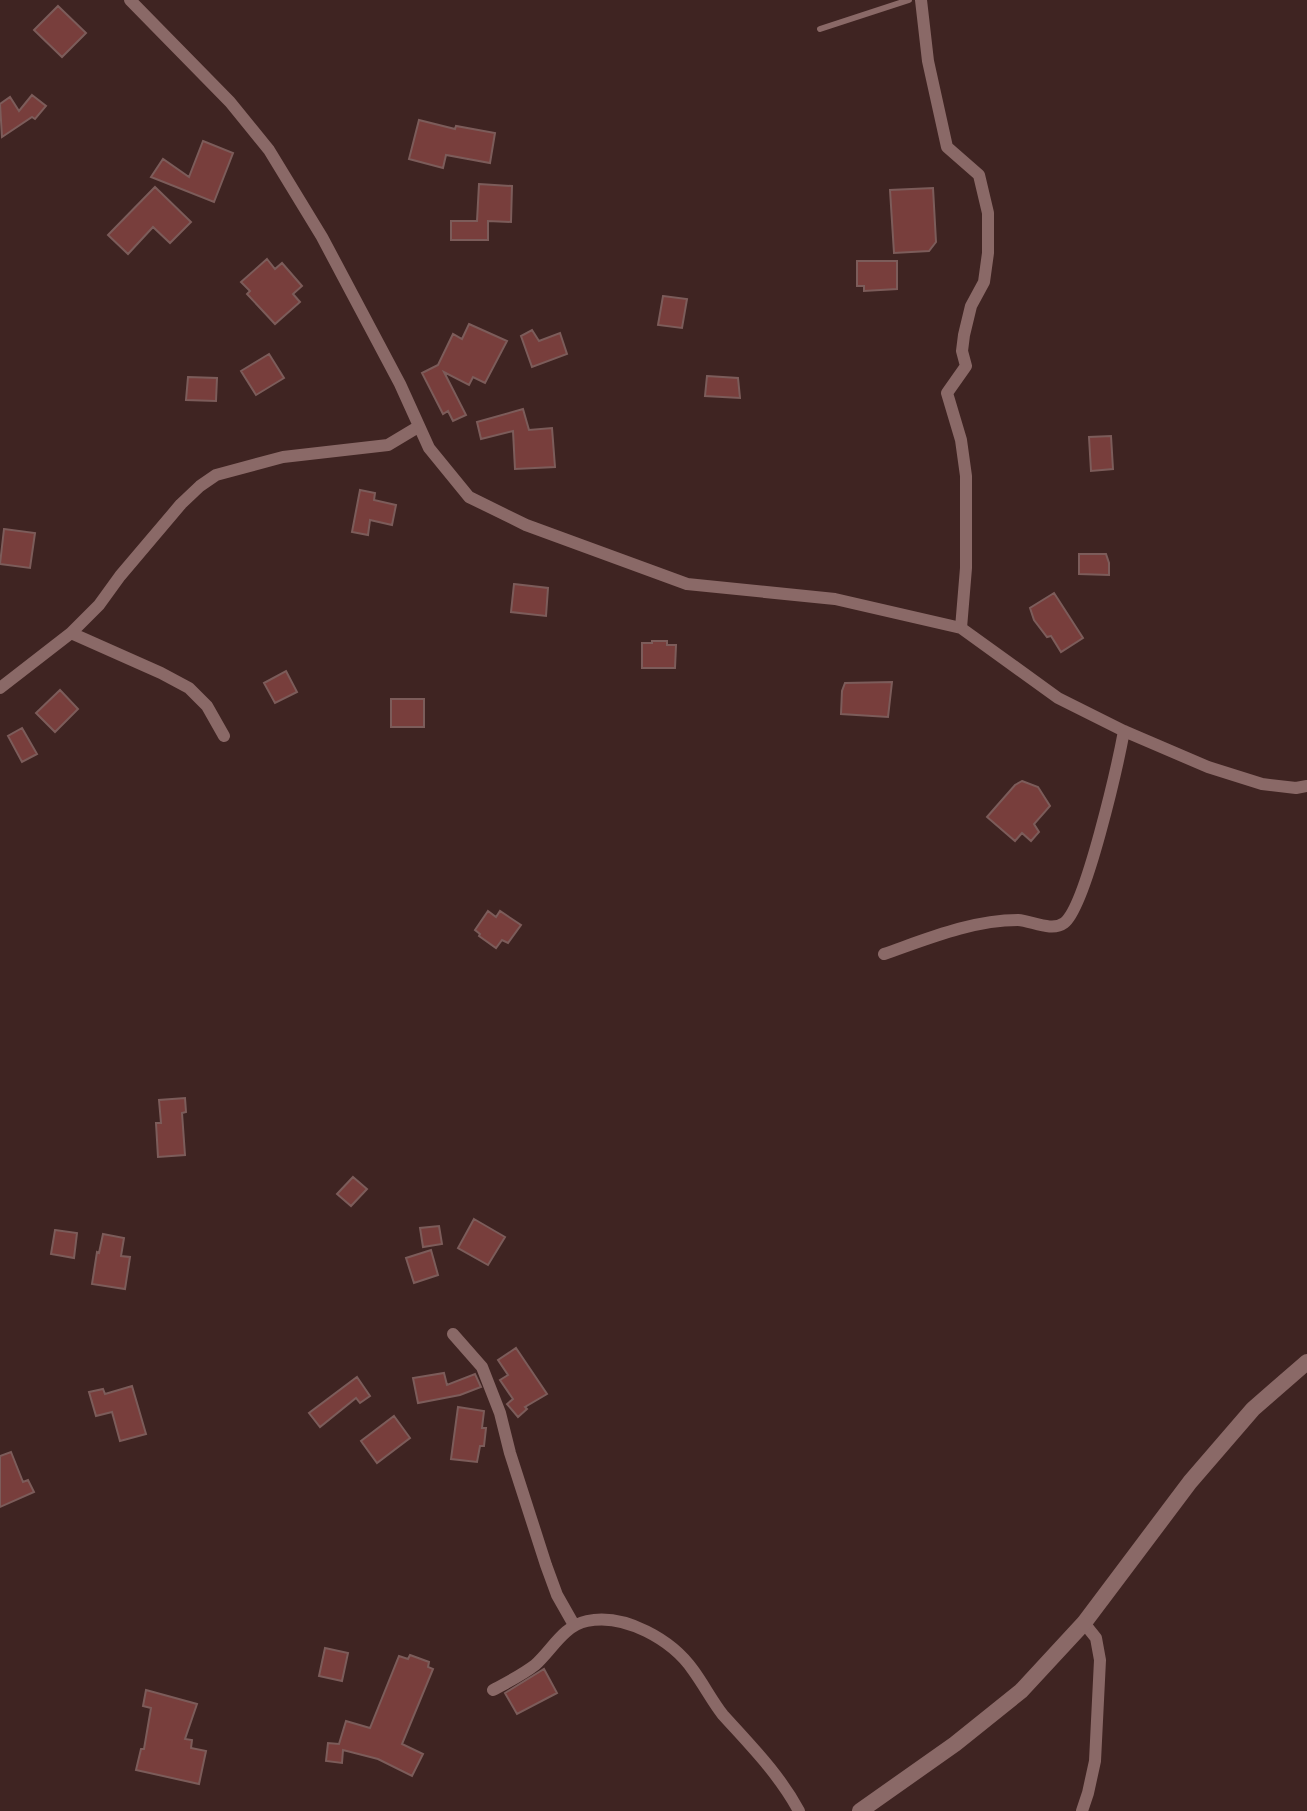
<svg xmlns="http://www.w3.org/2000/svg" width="1307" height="1811" viewBox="0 0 1307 1811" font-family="'Space Grotesk',sans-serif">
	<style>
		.building { fill: #783e3c; stroke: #7c5c5a; stroke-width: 2 }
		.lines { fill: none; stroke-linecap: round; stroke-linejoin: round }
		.service { stroke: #8a6967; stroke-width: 6 }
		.minor { stroke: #8a6967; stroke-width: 12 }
		.tertiary { stroke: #8a6967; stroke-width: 16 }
	</style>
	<rect width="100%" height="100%" fill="#3f2422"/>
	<path class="building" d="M 58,6 L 86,33 L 62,57 L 34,30 Z
		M 32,95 L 46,106 L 35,119 L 32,117 L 2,137 L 0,104 L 10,97 L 19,111 Z
		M 419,120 L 455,129 L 456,126 L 495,133 L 490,163 L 446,155 L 443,168 L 409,159 Z
		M 203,141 L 233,153 L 214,202 L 151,177 L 163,159 L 189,177 Z
		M 479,184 L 512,186 L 511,222 L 488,221 L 488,240 L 451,240 L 451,221 L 477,221 Z
		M 155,187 L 191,222 L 170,243 L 153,227 L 128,254 L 108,235 Z
		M 933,188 L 936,242 L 929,251 L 894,253 L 890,190 Z
		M 267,259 L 275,269 L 282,263 L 302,286 L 293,294 L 300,302 L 275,324 L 247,294 L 250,291 L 241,282 Z
		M 857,261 L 897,261 L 897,289 L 864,291 L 864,286 L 857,286 Z
		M 663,296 L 687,299 L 682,328 L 658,325 Z
		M 469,324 L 507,341 L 485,383 L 473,377 L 469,385 L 444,372 L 466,415 L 453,421 L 448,411 L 443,414 L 422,373 L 438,365 L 453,334 L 462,339 Z
		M 532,330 L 539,341 L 560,333 L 567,354 L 532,367 L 521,336 Z
		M 269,354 L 284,378 L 256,395 L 241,371 Z
		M 707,376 L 738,378 L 740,398 L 705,396 Z
		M 188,377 L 217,378 L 216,401 L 186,400 Z
		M 523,409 L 529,430 L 552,428 L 555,467 L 515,469 L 513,431 L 481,439 L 477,422 Z
		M 1111,436 L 1113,469 L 1091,471 L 1089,437 Z
		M 360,490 L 375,493 L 374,500 L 396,505 L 392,525 L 370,520 L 368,535 L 352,532 Z
		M 4,529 L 35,533 L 30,568 L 0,564 Z
		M 1079,554 L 1106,554 L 1109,563 L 1109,575 L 1079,574 Z
		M 514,584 L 548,588 L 546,616 L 511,612 Z
		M 1054,593 L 1083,638 L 1061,652 L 1051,636 L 1047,637 L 1034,620 L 1030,608 Z
		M 652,641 L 667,641 L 667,645 L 676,645 L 675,668 L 642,668 L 642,643 L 652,643 Z
		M 286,671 L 297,692 L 275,703 L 264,683 Z
		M 892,682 L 888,717 L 841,714 L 842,691 L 845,683 Z
		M 60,690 L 78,709 L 55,732 L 36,713 Z
		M 391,699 L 424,699 L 424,727 L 391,727 Z
		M 22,728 L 37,754 L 22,762 L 8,736 Z
		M 1022,781 L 1038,787 L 1050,806 L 1034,824 L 1039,832 L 1031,841 L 1022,833 L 1015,841 L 987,817 L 1015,785 Z
		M 488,911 L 496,917 L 500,911 L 521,925 L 508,943 L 502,940 L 496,948 L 479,936 L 480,934 L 475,930 Z
		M 185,1098 L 186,1112 L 182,1113 L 185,1155 L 158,1157 L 156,1123 L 161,1123 L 159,1100 Z
		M 353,1177 L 367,1189 L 351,1206 L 337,1194 Z
		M 474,1219 L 505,1237 L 488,1265 L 458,1248 Z
		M 439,1226 L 442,1244 L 423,1247 L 420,1228 Z
		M 55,1230 L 77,1233 L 74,1258 L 51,1254 Z
		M 103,1234 L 124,1238 L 121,1256 L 130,1257 L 125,1289 L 92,1284 L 97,1252 L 99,1253 Z
		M 431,1250 L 438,1275 L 414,1283 L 406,1258 Z
		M 516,1348 L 547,1394 L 525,1407 L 527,1409 L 518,1417 L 507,1404 L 513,1399 L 500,1380 L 508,1375 L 498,1360 Z
		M 444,1373 L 447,1385 L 475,1374 L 481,1387 L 460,1395 L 418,1403 L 413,1378 Z
		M 357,1377 L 370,1396 L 360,1403 L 356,1398 L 320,1427 L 309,1413 Z
		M 132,1386 L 146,1434 L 120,1441 L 112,1412 L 96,1416 L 89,1392 L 103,1389 L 105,1394 Z
		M 458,1407 L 484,1411 L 482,1428 L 486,1428 L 484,1446 L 480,1446 L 477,1462 L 451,1459 Z
		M 394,1416 L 410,1438 L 377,1463 L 361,1441 Z
		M 11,1452 L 23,1482 L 28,1480 L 34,1492 L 0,1507 L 0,1456 Z
		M 325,1648 L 348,1653 L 342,1681 L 319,1676 Z
		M 410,1655 L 429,1662 L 428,1667 L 433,1669 L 402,1744 L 423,1754 L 412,1776 L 378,1759 L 343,1750 L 342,1763 L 326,1761 L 328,1743 L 339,1744 L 346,1721 L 370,1728 L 399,1656 L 408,1659 Z
		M 544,1669 L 557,1693 L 517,1714 L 505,1693 Z
		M 146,1690 L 197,1704 L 185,1739 L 192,1740 L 191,1748 L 206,1751 L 199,1784 L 136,1770 L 141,1749 L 144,1749 L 151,1708 L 143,1706 Z"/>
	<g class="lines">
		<path class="service" d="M 820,29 L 909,0"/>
		<path class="minor" d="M 130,0 L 230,102 L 269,150 L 322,237 L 400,384 L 429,448 L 469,497 L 526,525 L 687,584 L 835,599 L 961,628 L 1058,698 L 1124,731 L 1208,767 L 1262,784 L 1296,788 L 1307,786
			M 921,0 L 928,61 L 947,147 L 979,175 L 988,213 L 988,253 L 984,282 L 971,306 L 964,335 L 962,351 L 966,366 L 947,393 L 961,440 L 966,476 L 966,568 L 961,628
			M 71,633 L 161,673 L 189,688 L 207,706 L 224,736
			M 0,688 L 71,633 L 99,605 L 120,576 L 181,504 L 200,486 L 216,475 L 283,457 L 388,445 L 418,427
			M 884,954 C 927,939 972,920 1018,920 C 1032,921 1052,932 1064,923 C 1086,907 1118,763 1124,731
			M 453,1334 L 482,1367 L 500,1413 L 510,1453 L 546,1565 L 557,1595 L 574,1625
			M 493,1690 C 508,1682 522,1675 535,1665 C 552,1650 563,1626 587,1621 C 625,1613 672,1640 693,1670 C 704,1685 712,1701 723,1715 C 751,1746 779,1774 799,1811
			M 1082,1811 L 1088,1793 L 1095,1761 L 1100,1660 L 1096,1638 L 1084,1623"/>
		<path class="tertiary" d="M 860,1811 L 955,1744 L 1021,1691 L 1084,1623 L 1190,1482 L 1253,1409 L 1307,1362"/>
	</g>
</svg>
